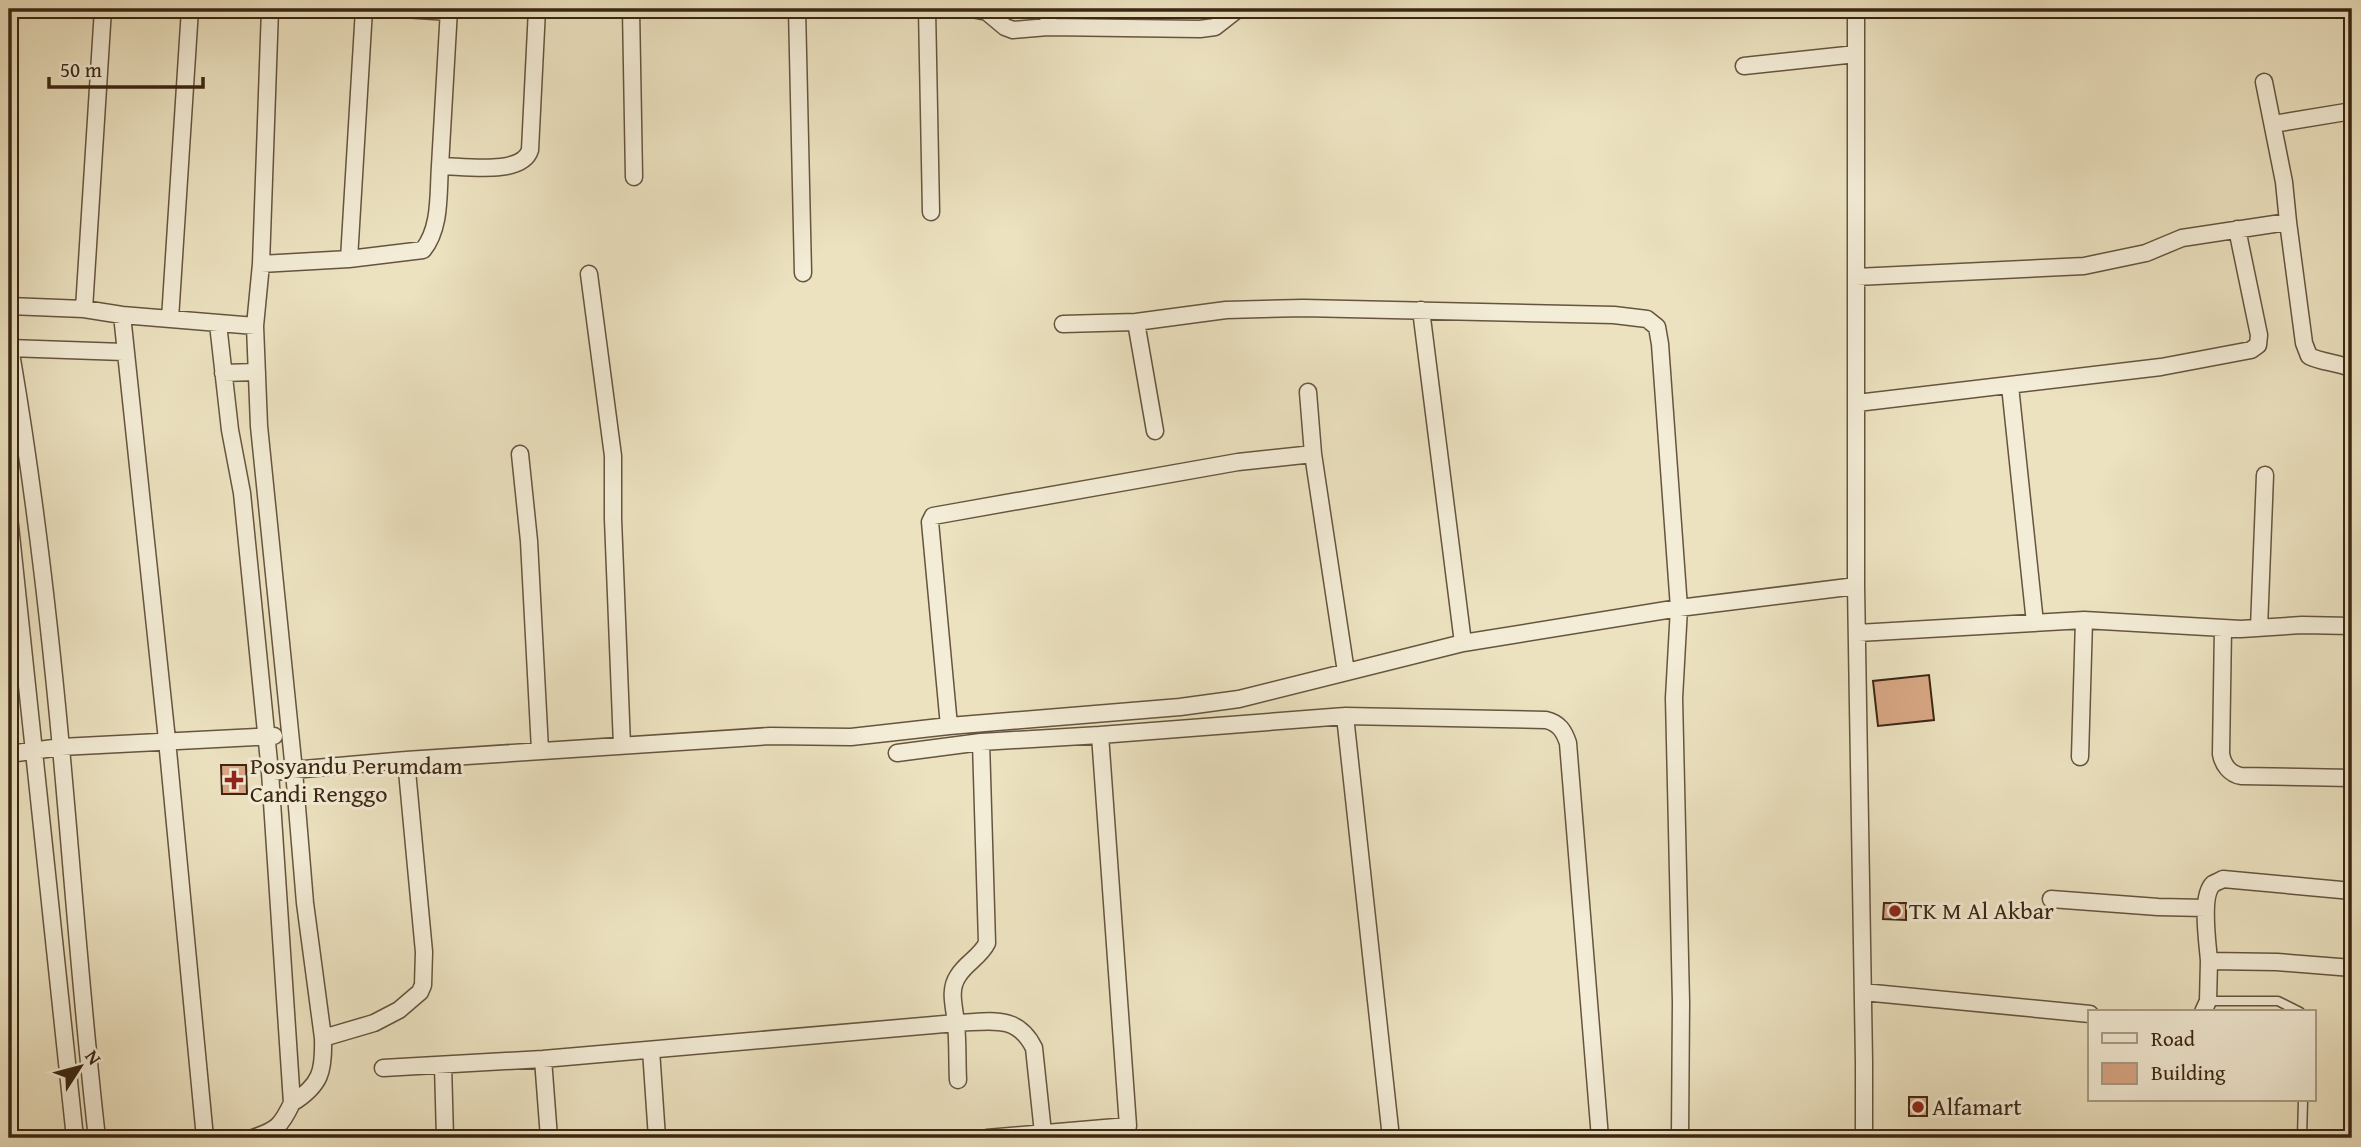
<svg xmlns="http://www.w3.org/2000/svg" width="2361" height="1147" viewBox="0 0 2361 1147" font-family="'Gentium Book Plus',serif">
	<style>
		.building { fill: #d9a785; stroke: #3a2612; stroke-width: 2 }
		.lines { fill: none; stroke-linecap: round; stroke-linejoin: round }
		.lane-casing { stroke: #66553e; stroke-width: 11 }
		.street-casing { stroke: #66553e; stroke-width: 19 }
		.lane { stroke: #f3ecd6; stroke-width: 8 }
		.street { stroke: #f3ecd6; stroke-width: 16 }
		.poi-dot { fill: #8f2418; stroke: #f3ecd6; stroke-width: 2.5 }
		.labels { text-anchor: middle; stroke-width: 6; stroke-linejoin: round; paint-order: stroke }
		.poi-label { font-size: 24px; fill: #3a2612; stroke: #f3ecd6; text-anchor: start }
	</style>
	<rect width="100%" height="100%" fill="#ece2c0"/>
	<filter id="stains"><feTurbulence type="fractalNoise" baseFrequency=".00286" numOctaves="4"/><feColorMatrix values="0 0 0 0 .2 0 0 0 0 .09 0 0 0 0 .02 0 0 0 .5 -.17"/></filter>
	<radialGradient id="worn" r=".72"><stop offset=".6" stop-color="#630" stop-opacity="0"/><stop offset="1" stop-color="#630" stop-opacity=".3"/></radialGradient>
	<path class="building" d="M 1929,675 L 1934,720 L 1878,726 L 1873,681 Z
		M 221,765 L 246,765 L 247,794 L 222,794 Z
		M 1884,903 L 1906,903 L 1906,920 L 1883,919 Z
		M 1909,1097 L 1927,1097 L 1927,1116 L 1909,1116 Z"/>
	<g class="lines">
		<g class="lane-casing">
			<path id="lane" d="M 2208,1001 L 2278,1001 L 2300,1012
				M 2302,1138 L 2303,1100"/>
		</g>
		<g class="street-casing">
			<path id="street" d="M 270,9 L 261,264 L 255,326 L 259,426 L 294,771 L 305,903 L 323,1038 C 324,1071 321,1085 292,1103
				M 404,9 L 449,12
				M 449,9 L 440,166 C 463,166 522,176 530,150 L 537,9
				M 631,9 L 634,177
				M 797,9 L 803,273
				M 927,9 L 931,212
				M 972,9 L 987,12 L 1005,27 L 1013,30 L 1048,27 L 1200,29 L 1215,27 L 1238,9
				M 1856,9 L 1856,586 L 1864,1062 L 1864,1138
				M 1048,27 L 1049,9
				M 9,38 L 10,9
				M 1744,66 L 1856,54
				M 2273,124 L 2352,111
				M 2288,222 L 2304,343 L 2309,356 C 2323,363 2338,362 2352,369
				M 349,259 L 364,9
				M 261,264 L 349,259 L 423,250 C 441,228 438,194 440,166
				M 589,274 L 613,456 L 613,519 L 622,746
				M 1856,277 L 2084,266 L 2146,253 L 2182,238 L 2288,222 L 2284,182 L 2264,82
				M 9,306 L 84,309 L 122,315 L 255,326
				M 84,309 L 103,9
				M 1421,310 L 1463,643
				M 122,315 L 167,740 L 205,1138
				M 170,319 L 190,9
				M 1136,322 L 1155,431
				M 218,324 L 230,430 L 242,493 L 270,772 L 292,1103 C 281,1126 277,1130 253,1138
				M 9,348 L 124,352
				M 9,356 L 12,359 C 34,488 49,618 61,748 C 73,878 82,1008 97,1138
				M 223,373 L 257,372
				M 2010,386 L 2035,623
				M 1308,392 L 1313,454 L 1346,672
				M 1857,403 L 2161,367 L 2251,350 L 2258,345 L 2259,335 L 2237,229
				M 520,454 L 529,541 L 540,750
				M 9,516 L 75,1138
				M 2223,628 L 2221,754 C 2223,765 2230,774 2241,776 L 2352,778
				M 2259,628 L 2265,475
				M 1858,633 L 2084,620 L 2241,629 L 2302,625 L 2352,626
				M 1345,716 L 1391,1138
				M 949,726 L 930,522 L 933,516 L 1238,462 L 1313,454
				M 897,753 L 981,742 L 1100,735
				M 9,754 L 61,747 L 274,736
				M 2080,757 L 2084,620
				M 270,772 L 406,760 L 770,736 L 851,737 L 949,726 L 1180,707 L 1239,699 L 1463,643 L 1679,608 L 1660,344 L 1657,327 L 1647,319 L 1614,315 L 1303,308 L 1226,310 L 1136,322 L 1063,324
				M 2051,899 L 2158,907 L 2206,908
				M 2209,961 C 2208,945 2200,896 2213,884 C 2216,882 2220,881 2223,879 L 2352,891
				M 1863,992 L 2090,1014
				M 2203,1012 L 2208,1001 L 2209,961 L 2277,962 L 2352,968
				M 323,1038 L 374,1023 L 399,1010 L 420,992 L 423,985 L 424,952 L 406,760
				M 651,1050 L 657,1138
				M 543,1059 L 549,1138
				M 443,1065 L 445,1138
				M 383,1068 L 543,1059 L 956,1023 C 989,1022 1017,1013 1034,1048 L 1043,1133
				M 958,1080 C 957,1061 958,1043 956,1024 C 955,1008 948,991 958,976 C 966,963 980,957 987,943 L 981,742
				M 987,1138 L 1128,1126 L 1100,735 L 1345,716 L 1546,720 C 1559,723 1564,731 1568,743 L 1600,1138
				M 1680,1138 L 1681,1002 L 1674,698 L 1679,608 L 1856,586"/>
		</g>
		<use href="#lane" class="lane"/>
		<use href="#street" class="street"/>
	</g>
	<g class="poi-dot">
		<path d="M230.5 769.5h7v7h7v7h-7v7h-7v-7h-7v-7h7z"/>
		<circle cx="1895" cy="911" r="7"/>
		<circle cx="1918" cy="1107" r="7"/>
	</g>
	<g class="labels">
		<g class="poi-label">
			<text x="250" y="774">Posyandu Perumdam<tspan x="250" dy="28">Candi Renggo</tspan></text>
			<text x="1909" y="919">TK M Al Akbar</text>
			<text x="1932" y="1115">Alfamart</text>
		</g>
	</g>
	<rect width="2361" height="1147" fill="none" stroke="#ece2c0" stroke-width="35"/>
	<rect x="10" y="10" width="2340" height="1126" fill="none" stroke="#3a2612" stroke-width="3.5"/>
	<rect x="18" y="18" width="2326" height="1112" fill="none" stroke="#3a2612" stroke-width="2"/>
	<rect x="2088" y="1010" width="228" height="91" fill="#f3ecd6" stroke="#a99d88" stroke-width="2"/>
	<rect x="2102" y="1033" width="35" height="10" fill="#f3ecd6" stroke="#a99d88" stroke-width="2"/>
	<text x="2151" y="1046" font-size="21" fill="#3a2612">Road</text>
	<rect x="2102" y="1063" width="35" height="21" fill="#d9a785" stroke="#a99d88" stroke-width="2"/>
	<text x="2151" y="1080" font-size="21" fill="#3a2612">Building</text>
	<g transform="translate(80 1067) rotate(54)" stroke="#f3ecd6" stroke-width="5" paint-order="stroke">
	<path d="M0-5L12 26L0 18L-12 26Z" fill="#3a2612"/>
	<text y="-10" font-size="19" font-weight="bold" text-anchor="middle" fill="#3a2612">N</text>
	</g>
	<path d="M49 77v10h154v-10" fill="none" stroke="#3a2612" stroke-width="3.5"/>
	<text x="60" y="77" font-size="21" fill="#3a2612" stroke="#f3ecd6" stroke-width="5" paint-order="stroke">50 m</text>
	<rect width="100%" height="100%" filter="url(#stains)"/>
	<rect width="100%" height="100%" fill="url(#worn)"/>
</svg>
